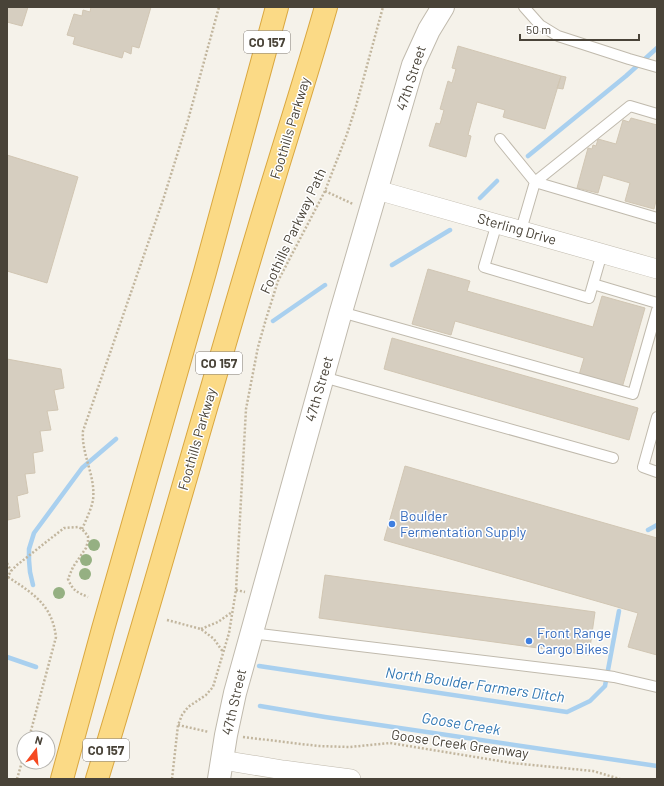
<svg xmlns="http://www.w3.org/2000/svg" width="664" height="786" viewBox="0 0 664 786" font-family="Barlow,sans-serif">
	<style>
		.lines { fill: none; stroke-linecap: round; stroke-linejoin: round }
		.stream { stroke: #a9d0ef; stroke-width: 4.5 }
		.building { fill: #d6cec0; stroke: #d1c6b3 }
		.service-casing { stroke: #c0baad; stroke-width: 12 }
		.minor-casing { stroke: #c0baad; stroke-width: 20 }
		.tertiary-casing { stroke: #c0baad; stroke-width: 24 }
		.trunk-casing { stroke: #daa73f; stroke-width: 24 }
		.path { stroke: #c2b69e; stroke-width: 2.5; stroke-dasharray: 2 2; stroke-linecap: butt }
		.service { stroke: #fff; stroke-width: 10 }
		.minor { stroke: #fff; stroke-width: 19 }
		.tertiary { stroke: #fff; stroke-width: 22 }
		.trunk { stroke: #fbda86; stroke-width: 22 }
		.tree { fill: #95b082 }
		.shop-dot { fill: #3f7fe0; stroke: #fff; stroke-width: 1.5 }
		.labels { text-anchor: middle; stroke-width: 3; stroke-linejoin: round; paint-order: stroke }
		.shield { fill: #fff; stroke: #807b74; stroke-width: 1 }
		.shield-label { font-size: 13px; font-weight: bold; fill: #494338 }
		.street-label { font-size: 14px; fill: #494338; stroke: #fff }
		.shop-label { font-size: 14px; fill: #366cbe; stroke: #fff; text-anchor: start }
		.water-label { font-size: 15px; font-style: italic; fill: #3378b3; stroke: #fff }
	</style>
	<rect width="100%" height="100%" fill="#f5f2ea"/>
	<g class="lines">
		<path class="stream" d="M 528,156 L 626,76 L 657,48
			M 480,198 L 497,181
			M 392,265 L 450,230
			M 273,321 L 325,285
			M 648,530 L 657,525
			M 33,585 L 30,572 L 29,560 L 29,549 L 34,533 L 82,468 L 116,439
			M 7,657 L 36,667
			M 259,666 L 567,712 L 590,701 L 605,686 L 619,611
			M 260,706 L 325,717 L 657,766"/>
	</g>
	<path class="building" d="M 7,7 L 28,7 L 22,26 L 7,22 Z
		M 91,7 L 151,7 L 139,48 L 132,46 L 131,54 L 124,51 L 122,58 L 73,44 L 75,37 L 67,35 L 74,14 L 82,16 L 83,10 L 90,12 Z
		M 458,46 L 561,76 L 545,129 L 503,117 L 505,110 L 477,102 L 468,135 L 471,136 L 466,157 L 429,146 L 436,123 L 440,124 L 444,110 L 440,109 L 448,81 L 452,83 L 456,69 L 452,68 Z
		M 561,76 L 566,77 L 563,89 L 557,88 Z
		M 631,118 L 657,125 L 657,197 L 654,209 L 625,201 L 630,183 L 603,175 L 598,193 L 577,188 L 588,148 L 592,149 L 593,145 L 596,146 L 598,139 L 616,144 L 623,120 L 629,122 Z
		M 7,155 L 78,177 L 47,283 L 7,271 Z
		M 428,269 L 470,281 L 467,291 L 593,327 L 602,296 L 645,308 L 622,388 L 579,375 L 584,358 L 455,321 L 451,335 L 412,324 Z
		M 392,338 L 638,408 L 629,440 L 384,369 Z
		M 7,359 L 61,369 L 64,388 L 54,390 L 58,410 L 47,411 L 51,430 L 40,431 L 43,451 L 33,453 L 35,473 L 25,474 L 28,493 L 17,496 L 20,517 L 8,520 Z
		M 405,466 L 657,538 L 657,655 L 628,647 L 638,613 L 384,540 Z
		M 325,575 L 595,612 L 589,655 L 319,618 Z"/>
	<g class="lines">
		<g class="service-casing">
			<path id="service" d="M 524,7 L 540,25 L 558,36 L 629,59 L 657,67
				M 657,114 L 630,106 L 535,182 L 657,218
				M 500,139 L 535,182 L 521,230
				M 497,223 L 484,267 L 589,298 L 602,253
				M 593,284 L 657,303
				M 341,312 L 633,394 L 657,310
				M 323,377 L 613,458
				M 657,417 L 643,467 L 657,472
				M 251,633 L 593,674 L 614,677 L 657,687"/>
		</g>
		<g class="minor-casing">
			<path id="minor" d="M 377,190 L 657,269
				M 222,760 L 283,770 L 351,779"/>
		</g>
		<g class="tertiary-casing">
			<path id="tertiary" d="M 219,779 L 226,735 L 235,693 L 340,315 L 413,65 L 429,30 L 443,7"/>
		</g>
		<g class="trunk-casing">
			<path id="trunk" d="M 62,779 L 103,629 L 205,272 L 277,7
				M 97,779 C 153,596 204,411 259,228 C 281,154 305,81 326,7"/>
		</g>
		<path class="path" d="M 325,191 L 353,204
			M 82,529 C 86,520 91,510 93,500 C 96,476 81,454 83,431 L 163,200 L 188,120 L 219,7
			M 7,563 L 11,571
			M 8,577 C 34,594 52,605 56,637 L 29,738
			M 7,578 L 11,571 L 17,565 L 64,528 L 78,527 L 82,529 L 88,536 L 88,541 L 86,548 L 73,567 L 68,579 C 73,591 77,592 88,597
			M 236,590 L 245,592
			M 167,620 L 201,629 L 214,639 L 223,652
			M 201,629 L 218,622 L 232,612
			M 178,725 L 209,732
			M 243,737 L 318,746 L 350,747 L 390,743 L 512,763 L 593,771 L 620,779
			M 17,779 L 24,755
			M 172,779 L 178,725 L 182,715 L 188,707 L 206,695 L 213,687 L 229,633 L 236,590 L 246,409 L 258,347 L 266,319 L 278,281 L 325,191 L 347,134 L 356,106 L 383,7"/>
		<use href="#service" class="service"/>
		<use href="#minor" class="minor"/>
		<use href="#tertiary" class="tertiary"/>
		<use href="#trunk" class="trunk"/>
	</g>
	<g class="tree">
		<circle cx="94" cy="545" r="6"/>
		<circle cx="86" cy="560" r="6"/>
		<circle cx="85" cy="574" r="6"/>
		<circle cx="59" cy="593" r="6"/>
	</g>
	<g class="shop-dot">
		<circle cx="392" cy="524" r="4"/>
		<circle cx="529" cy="641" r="4"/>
	</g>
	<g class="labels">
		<g class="shield">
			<rect x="244" y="31" width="46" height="22" rx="3"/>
			<rect x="196" y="352" width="46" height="22" rx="3"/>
			<rect x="83" y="739" width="46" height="22" rx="3"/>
		</g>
		<g class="shield-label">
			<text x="267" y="47">CO 157</text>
			<text x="219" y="368">CO 157</text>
			<text x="106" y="755">CO 157</text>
		</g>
		<g class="street-label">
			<text transform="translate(411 78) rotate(-72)" y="5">47th Street</text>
			<text transform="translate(290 128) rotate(-73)" y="5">Foothills Parkway</text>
			<text transform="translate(517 229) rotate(16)" y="5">Sterling Drive</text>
			<text transform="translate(293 231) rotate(-65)" y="5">Foothills Parkway Path</text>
			<text transform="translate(319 389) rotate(-74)" y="5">47th Street</text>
			<text transform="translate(197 439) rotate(-74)" y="5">Foothills Parkway</text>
			<text transform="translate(234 702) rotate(-77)" y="5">47th Street</text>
			<text transform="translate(460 744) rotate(8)" y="5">Goose Creek Greenway</text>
		</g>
		<g class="shop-label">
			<text x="400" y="521">Boulder<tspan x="400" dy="16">Fermentation Supply</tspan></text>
			<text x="537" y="638">Front Range<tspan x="537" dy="16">Cargo Bikes</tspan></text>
		</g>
		<g class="water-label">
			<text transform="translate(475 685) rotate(8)" y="5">North Boulder Farmers Ditch</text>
			<text transform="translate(461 724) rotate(9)" y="5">Goose Creek</text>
		</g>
	</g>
	<rect width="664" height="786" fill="none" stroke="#494338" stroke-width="16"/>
	<g transform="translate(36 750) rotate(16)"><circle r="19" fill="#ffffff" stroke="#b6b4af"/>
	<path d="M0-3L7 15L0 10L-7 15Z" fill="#f54921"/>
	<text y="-6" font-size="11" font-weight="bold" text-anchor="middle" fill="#494338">N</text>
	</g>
	<path d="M520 34v6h119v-6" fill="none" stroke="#494338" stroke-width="2"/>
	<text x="526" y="34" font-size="12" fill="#494338" stroke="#ffffff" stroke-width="3" paint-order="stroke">50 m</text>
</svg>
